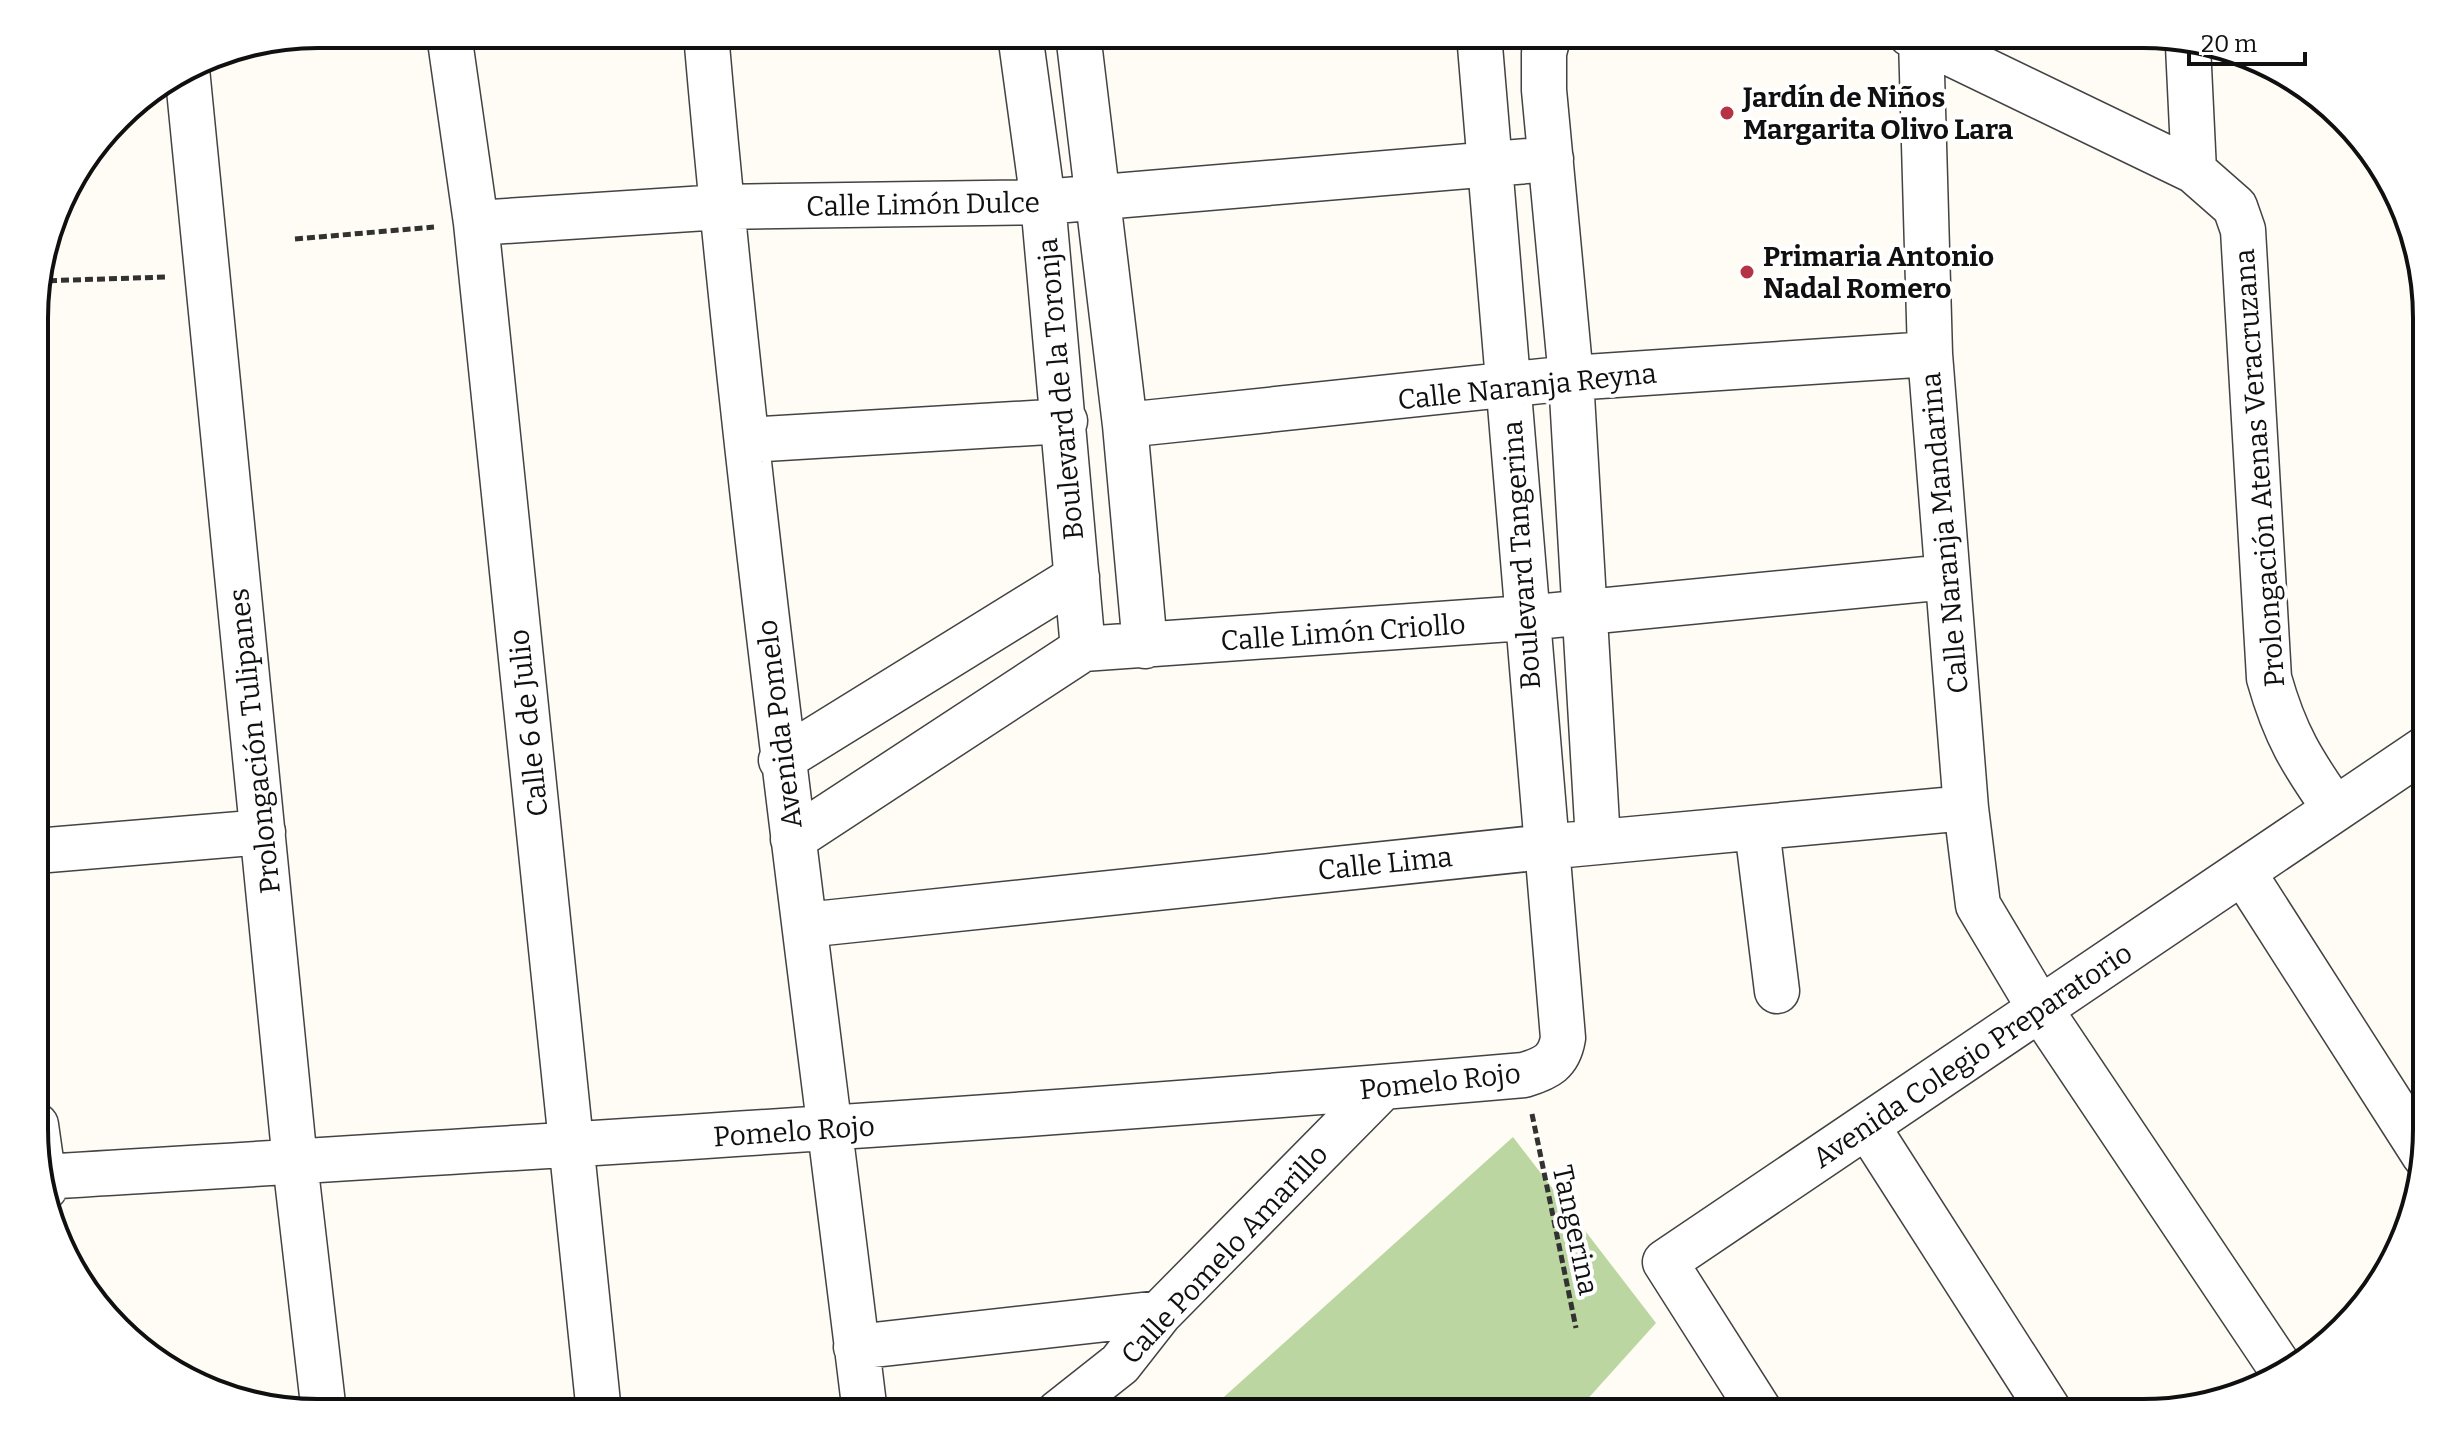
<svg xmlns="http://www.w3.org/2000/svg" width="2461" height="1447" viewBox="0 0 2461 1447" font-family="Bitter,serif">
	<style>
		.forest { fill: #bcd6a1 }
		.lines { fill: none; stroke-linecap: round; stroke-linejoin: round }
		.street-casing { stroke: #434343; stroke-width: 47 }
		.path { stroke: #323232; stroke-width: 5; stroke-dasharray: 8 4; stroke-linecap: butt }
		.street { stroke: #fff; stroke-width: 44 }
		.poi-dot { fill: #b53343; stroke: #fff; stroke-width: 3 }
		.labels { text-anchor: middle; stroke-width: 8; stroke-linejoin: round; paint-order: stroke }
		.poi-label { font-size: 28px; font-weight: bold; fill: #101010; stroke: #fff; text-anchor: start }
		.street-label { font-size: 28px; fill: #101010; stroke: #fff }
		.rim { fill: none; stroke: #101010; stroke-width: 4 }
	</style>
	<rect width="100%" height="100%" fill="#fefcf5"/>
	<path class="forest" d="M 1513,1137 L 1656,1323 L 1575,1413 L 1206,1413 Z"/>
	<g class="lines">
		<g class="street-casing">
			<path id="street" d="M 449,34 L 476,223 L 599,1413
				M 706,34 C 746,495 809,953 865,1413
				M 1020,34 L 1043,202 L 1083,649
				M 1078,34 L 1125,425 L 1145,646
				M 1549,34 L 1544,53 L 1544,90 L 1571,378 L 1598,841
				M 1910,34 L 2194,171 L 2235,207 L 2243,230 L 2269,678 C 2285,735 2302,762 2335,809
				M 1921,39 L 1930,354 L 1966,808 L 1978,905 L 2040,1009 L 2285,1375
				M 2188,46 L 2194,171
				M 187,69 L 295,1162 L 324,1413
				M 476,223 L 721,207 L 1043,202 L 1551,159
				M 1125,425 L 1571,378 L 1930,354
				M 747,440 L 1065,421
				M 781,760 L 1077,577
				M 1757,829 L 1777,991
				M 793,839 L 1083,649 L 1525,618 L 1947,577
				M 36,851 L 263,832
				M 2243,872 L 2424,1155
				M 805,925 L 1545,847 L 1966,808
				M 36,1125 L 45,1188
				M 1867,1126 L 2050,1412
				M 41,1177 C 535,1147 1030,1118 1524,1075 C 1547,1068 1559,1062 1563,1038 L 1479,34
				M 856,1347 L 1160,1313
				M 1058,1413 L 1120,1364 L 1160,1313 L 1383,1087
				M 1761,1413 L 1665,1262 L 2426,748"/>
		</g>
		<path class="path" d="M 295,239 L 434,227
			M 37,281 L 168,277
			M 1532,1114 L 1576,1328"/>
		<use href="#street" class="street"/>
	</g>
	<g class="poi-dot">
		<circle cx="1727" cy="113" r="8"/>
		<circle cx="1747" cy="272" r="8"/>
	</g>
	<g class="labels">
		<g class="poi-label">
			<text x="1743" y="107">Jardín de Niños<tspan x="1743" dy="32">Margarita Olivo Lara</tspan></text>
			<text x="1763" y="266">Primaria Antonio<tspan x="1763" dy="32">Nadal Romero</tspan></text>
		</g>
		<g class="street-label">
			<text transform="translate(923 204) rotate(-1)" y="10">Calle Limón Dulce</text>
			<text transform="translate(1527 386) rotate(-6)" y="10">Calle Naranja Reyna</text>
			<text transform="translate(1060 389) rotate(-95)" y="10">Boulevard de la Toronja</text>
			<text transform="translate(2259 468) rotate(-94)" y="10">Prolongación Atenas Veracruzana</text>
			<text transform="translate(1944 533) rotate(-95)" y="10">Calle Naranja Mandarina</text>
			<text transform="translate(1521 555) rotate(-94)" y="10">Boulevard Tangerina</text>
			<text transform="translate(1343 632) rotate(-4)" y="10">Calle Limón Criollo</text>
			<text transform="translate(528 723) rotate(-96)" y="10">Calle 6 de Julio</text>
			<text transform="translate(779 724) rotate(-97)" y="10">Avenida Pomelo</text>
			<text transform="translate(254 741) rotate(-96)" y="10">Prolongación Tulipanes</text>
			<text transform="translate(1385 863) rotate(-6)" y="10">Calle Lima</text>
			<text transform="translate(1972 1055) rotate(-34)" y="10">Avenida Colegio Preparatorio</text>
			<text transform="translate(1440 1081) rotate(-6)" y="10">Pomelo Rojo</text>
			<text transform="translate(794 1131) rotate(-4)" y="10">Pomelo Rojo</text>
			<text transform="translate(1576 1230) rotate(78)" y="10">Tangerina</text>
			<text transform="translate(1224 1254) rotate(-47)" y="10">Calle Pomelo Amarillo</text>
		</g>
	</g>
	<path d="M0 0H2461V1447H0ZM318 48H2143A270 270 0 0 1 2413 318V1129A270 270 0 0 1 2143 1399H318A270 270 0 0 1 48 1129V318A270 270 0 0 1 318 48Z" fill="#fff" fill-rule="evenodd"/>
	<path class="rim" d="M318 48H2143A270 270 0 0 1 2413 318V1129A270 270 0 0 1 2143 1399H318A270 270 0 0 1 48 1129V318A270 270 0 0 1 318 48Z"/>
	<path d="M2189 52v12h116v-12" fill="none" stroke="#101010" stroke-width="4"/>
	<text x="2201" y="52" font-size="24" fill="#101010" stroke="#ffffff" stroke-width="6" paint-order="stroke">20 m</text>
</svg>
